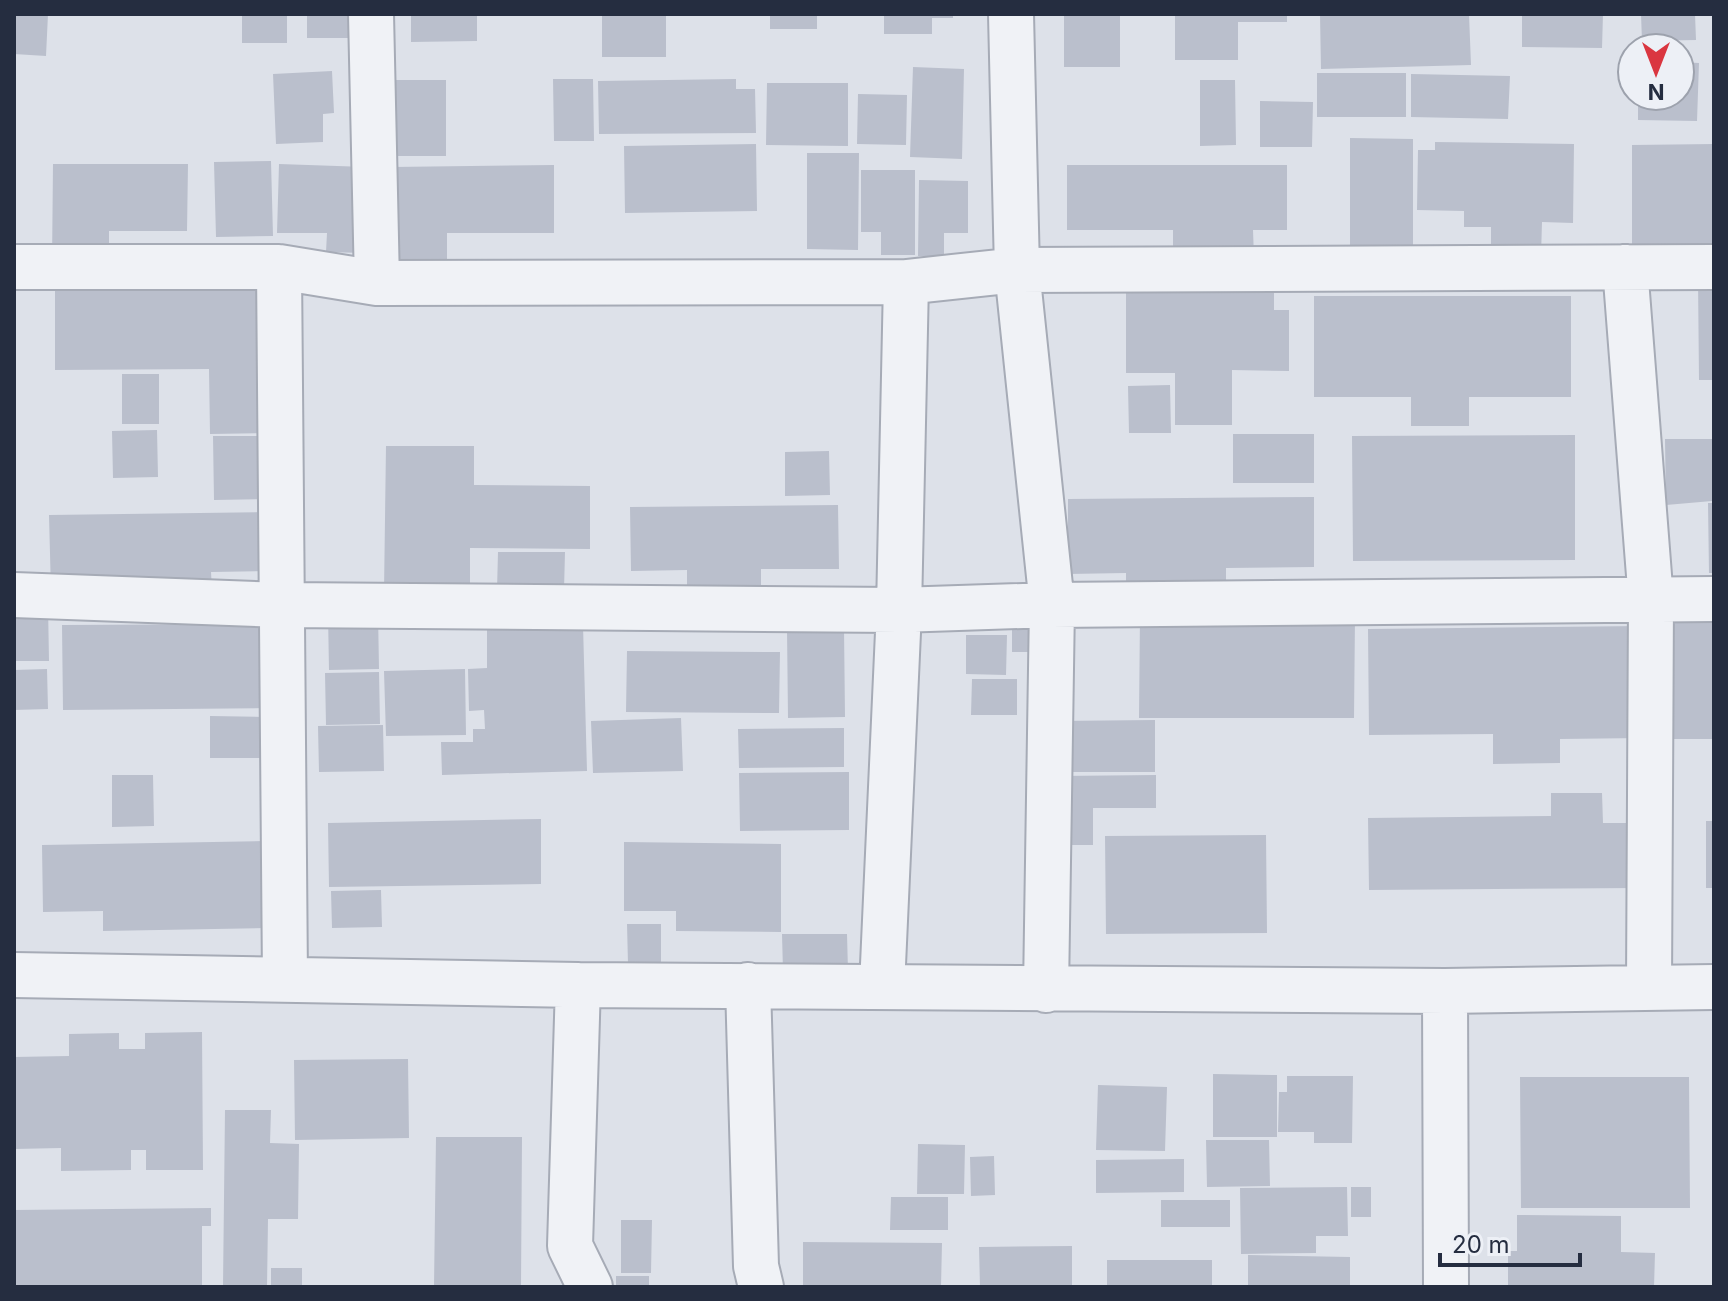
<svg xmlns="http://www.w3.org/2000/svg" width="1728" height="1301" viewBox="0 0 1728 1301" font-family="Inter,sans-serif">
	<style>
		.building { fill: #babfcc }
		.lines { fill: none; stroke-linecap: round; stroke-linejoin: round }
		.minor-casing { stroke: #a6abb6; stroke-width: 48 }
		.minor { stroke: #f0f2f6; stroke-width: 44 }
	</style>
	<rect width="100%" height="100%" fill="#dde1e9"/>
	<path class="building" d="M 14,14 L 48,14 L 46,56 L 14,54 Z
		M 242,14 L 287,14 L 287,43 L 242,43 Z
		M 307,14 L 364,14 L 364,38 L 307,38 Z
		M 411,14 L 477,14 L 477,41 L 411,42 Z
		M 602,14 L 666,14 L 666,57 L 602,57 Z
		M 770,14 L 817,14 L 817,29 L 770,29 Z
		M 884,14 L 953,14 L 953,18 L 932,18 L 932,34 L 884,34 Z
		M 1064,14 L 1120,14 L 1120,67 L 1064,67 Z
		M 1175,14 L 1287,14 L 1287,22 L 1238,22 L 1238,60 L 1175,60 Z
		M 1320,14 L 1469,14 L 1471,65 L 1321,69 Z
		M 1522,14 L 1603,14 L 1602,48 L 1522,47 Z
		M 1641,14 L 1695,14 L 1696,40 L 1642,41 Z
		M 1680,62 L 1699,63 L 1697,121 L 1638,120 L 1638,96 L 1680,96 Z
		M 913,67 L 964,69 L 962,159 L 910,157 Z
		M 332,71 L 334,113 L 323,114 L 323,142 L 276,144 L 273,74 Z
		M 1317,73 L 1406,73 L 1406,117 L 1317,117 Z
		M 1411,74 L 1510,76 L 1508,119 L 1411,117 Z
		M 553,79 L 593,79 L 594,141 L 554,141 Z
		M 736,79 L 736,89 L 755,89 L 756,133 L 599,134 L 598,81 Z
		M 393,80 L 446,80 L 446,156 L 393,156 Z
		M 1200,80 L 1235,80 L 1236,145 L 1200,146 Z
		M 767,83 L 848,83 L 848,146 L 766,145 Z
		M 858,94 L 907,95 L 906,145 L 857,144 Z
		M 1260,101 L 1313,102 L 1312,147 L 1260,147 Z
		M 1350,138 L 1413,139 L 1413,258 L 1350,257 Z
		M 1435,142 L 1574,144 L 1573,223 L 1542,222 L 1541,256 L 1491,255 L 1491,227 L 1464,227 L 1464,211 L 1417,210 L 1418,150 L 1435,150 Z
		M 756,144 L 757,211 L 625,213 L 624,146 Z
		M 1714,144 L 1714,256 L 1632,257 L 1632,145 Z
		M 807,153 L 859,153 L 858,250 L 807,249 Z
		M 271,161 L 273,236 L 216,237 L 214,162 Z
		M 53,164 L 188,164 L 187,231 L 109,231 L 109,265 L 52,265 Z
		M 279,164 L 366,167 L 364,253 L 326,252 L 327,233 L 277,233 Z
		M 554,165 L 554,233 L 447,233 L 447,260 L 393,261 L 392,167 Z
		M 1067,165 L 1287,165 L 1287,230 L 1253,230 L 1254,257 L 1173,257 L 1173,230 L 1067,230 Z
		M 861,170 L 915,170 L 915,255 L 881,255 L 881,232 L 861,232 Z
		M 919,180 L 968,181 L 968,233 L 944,233 L 944,257 L 918,256 Z
		M 1698,278 L 1714,278 L 1714,380 L 1699,380 Z
		M 1126,279 L 1274,280 L 1274,310 L 1289,310 L 1289,371 L 1232,370 L 1232,425 L 1175,425 L 1175,373 L 1126,373 Z
		M 269,281 L 271,433 L 210,434 L 209,369 L 55,370 L 55,283 Z
		M 1314,296 L 1571,296 L 1571,397 L 1469,397 L 1469,426 L 1411,426 L 1411,397 L 1314,397 Z
		M 122,374 L 159,374 L 159,424 L 122,424 Z
		M 1170,385 L 1171,433 L 1129,433 L 1128,386 Z
		M 157,430 L 158,477 L 113,478 L 112,431 Z
		M 1233,434 L 1314,434 L 1314,483 L 1233,483 Z
		M 1575,435 L 1575,560 L 1353,561 L 1352,436 Z
		M 213,436 L 271,436 L 271,499 L 214,500 Z
		M 1665,439 L 1714,439 L 1712,501 L 1666,505 Z
		M 386,446 L 474,446 L 474,485 L 590,486 L 590,549 L 470,548 L 470,592 L 384,592 Z
		M 829,451 L 830,495 L 785,496 L 785,452 Z
		M 1314,497 L 1314,567 L 1226,568 L 1226,592 L 1126,592 L 1126,573 L 1068,574 L 1068,499 Z
		M 1708,503 L 1714,503 L 1714,573 L 1709,573 Z
		M 838,505 L 839,569 L 761,569 L 761,596 L 687,596 L 687,570 L 631,571 L 630,507 Z
		M 268,512 L 269,571 L 211,572 L 212,590 L 51,592 L 49,515 Z
		M 498,552 L 565,552 L 564,590 L 497,590 Z
		M 48,605 L 49,661 L 14,661 L 14,606 Z
		M 378,613 L 379,669 L 329,670 L 328,614 Z
		M 1672,613 L 1714,613 L 1714,739 L 1673,739 Z
		M 1140,615 L 1355,616 L 1354,718 L 1139,718 Z
		M 268,624 L 269,708 L 63,710 L 62,625 Z
		M 583,625 L 587,771 L 442,775 L 441,742 L 473,742 L 473,729 L 485,729 L 484,710 L 469,711 L 468,669 L 487,668 L 487,628 Z
		M 1642,626 L 1642,738 L 1560,739 L 1560,763 L 1493,764 L 1493,734 L 1369,735 L 1368,629 Z
		M 844,628 L 845,717 L 788,718 L 787,629 Z
		M 1012,628 L 1038,628 L 1038,652 L 1012,652 Z
		M 966,635 L 1007,635 L 1006,675 L 966,674 Z
		M 627,651 L 780,652 L 779,713 L 626,712 Z
		M 47,669 L 48,709 L 14,710 L 14,670 Z
		M 465,669 L 466,735 L 386,736 L 384,671 Z
		M 379,672 L 380,724 L 326,725 L 325,673 Z
		M 972,679 L 1017,679 L 1017,715 L 971,715 Z
		M 210,716 L 263,717 L 263,758 L 210,758 Z
		M 681,718 L 683,771 L 593,773 L 591,721 Z
		M 1155,720 L 1155,772 L 1066,772 L 1056,721 Z
		M 383,725 L 384,771 L 319,772 L 318,726 Z
		M 844,728 L 844,767 L 739,768 L 738,729 Z
		M 849,772 L 849,830 L 740,831 L 739,773 Z
		M 112,775 L 153,775 L 154,826 L 112,827 Z
		M 1156,775 L 1156,808 L 1093,808 L 1093,845 L 1059,845 L 1059,776 Z
		M 1551,793 L 1602,793 L 1603,823 L 1636,823 L 1636,888 L 1369,890 L 1368,818 L 1551,816 Z
		M 541,819 L 541,884 L 329,887 L 328,823 Z
		M 1706,821 L 1714,821 L 1714,888 L 1706,888 Z
		M 1266,835 L 1267,933 L 1106,934 L 1105,836 Z
		M 265,841 L 266,928 L 103,931 L 103,911 L 43,912 L 42,845 Z
		M 624,842 L 781,844 L 781,932 L 676,931 L 676,911 L 624,911 Z
		M 381,890 L 382,927 L 332,928 L 331,891 Z
		M 627,924 L 661,924 L 661,964 L 628,964 Z
		M 782,934 L 847,934 L 848,971 L 783,971 Z
		M 202,1032 L 203,1170 L 146,1170 L 146,1150 L 131,1150 L 131,1170 L 61,1171 L 61,1148 L 14,1149 L 14,1057 L 69,1056 L 69,1034 L 119,1033 L 119,1049 L 145,1049 L 145,1033 Z
		M 408,1059 L 409,1138 L 295,1140 L 294,1060 Z
		M 1213,1074 L 1277,1075 L 1277,1137 L 1213,1137 Z
		M 1287,1076 L 1353,1076 L 1352,1143 L 1314,1143 L 1314,1132 L 1278,1132 L 1279,1092 L 1287,1092 Z
		M 1520,1077 L 1689,1077 L 1690,1208 L 1521,1208 Z
		M 1098,1085 L 1167,1087 L 1165,1151 L 1096,1150 Z
		M 225,1110 L 271,1110 L 270,1143 L 299,1144 L 298,1219 L 268,1219 L 267,1287 L 223,1287 Z
		M 436,1137 L 522,1137 L 521,1287 L 434,1287 Z
		M 1206,1140 L 1269,1140 L 1270,1186 L 1207,1187 Z
		M 918,1144 L 965,1145 L 964,1194 L 917,1194 Z
		M 994,1156 L 995,1195 L 971,1196 L 970,1157 Z
		M 1184,1159 L 1184,1192 L 1096,1193 L 1096,1160 Z
		M 1347,1187 L 1348,1236 L 1316,1236 L 1316,1253 L 1241,1254 L 1240,1188 Z
		M 1351,1187 L 1371,1187 L 1371,1217 L 1351,1217 Z
		M 891,1197 L 948,1197 L 948,1230 L 890,1230 Z
		M 1161,1200 L 1230,1200 L 1230,1227 L 1161,1227 Z
		M 211,1208 L 211,1226 L 202,1226 L 202,1287 L 14,1287 L 14,1210 Z
		M 1517,1215 L 1621,1216 L 1621,1252 L 1655,1253 L 1654,1287 L 1508,1287 L 1508,1251 L 1517,1251 Z
		M 621,1220 L 652,1220 L 651,1273 L 621,1273 Z
		M 803,1242 L 942,1243 L 941,1287 L 803,1287 Z
		M 1072,1246 L 1072,1287 L 980,1287 L 979,1247 Z
		M 1248,1255 L 1350,1257 L 1350,1287 L 1248,1287 Z
		M 1107,1260 L 1212,1260 L 1212,1287 L 1107,1287 Z
		M 271,1268 L 302,1268 L 302,1287 L 271,1287 Z
		M 616,1276 L 649,1276 L 649,1287 L 616,1287 Z"/>
	<g class="lines">
		<g class="minor-casing">
			<path id="minor" d="M 371,14 L 377,283
				M 1011,14 L 1017,270 L 1052,605 L 1046,990
				M 14,267 L 279,267 L 377,283 L 906,282 L 1017,270 L 1714,267
				M 279,267 L 285,979
				M 1625,267 L 1651,601 L 1649,987
				M 14,595 L 283,605 L 899,610 L 1052,605 L 1714,599
				M 14,975 L 578,985 L 1445,991 L 1446,1287
				M 578,985 L 570,1246 L 590,1287
				M 748,985 L 756,1266 L 761,1287
				M 882,987 L 899,610 L 906,282
				M 1445,991 L 1714,987"/>
		</g>
		<use href="#minor" class="minor"/>
	</g>
	<rect width="1728" height="1301" fill="none" stroke="#252d40" stroke-width="32"/>
	<g transform="translate(1656 72) rotate(180)"><circle r="38" fill="#edf0f6" stroke="#9da2ad" stroke-width="2"/>
	<path d="M0-6L14 30L0 20L-14 30Z" fill="#da3640"/>
	<text y="-12" font-size="22" font-weight="bold" text-anchor="middle" fill="#252d40">N</text>
	</g>
	<path d="M1440 1253v12h140v-12" fill="none" stroke="#252d40" stroke-width="4"/>
	<text x="1452" y="1253" font-size="24" fill="#252d40" stroke="#edf0f6" stroke-width="6" paint-order="stroke">20 m</text>
</svg>
